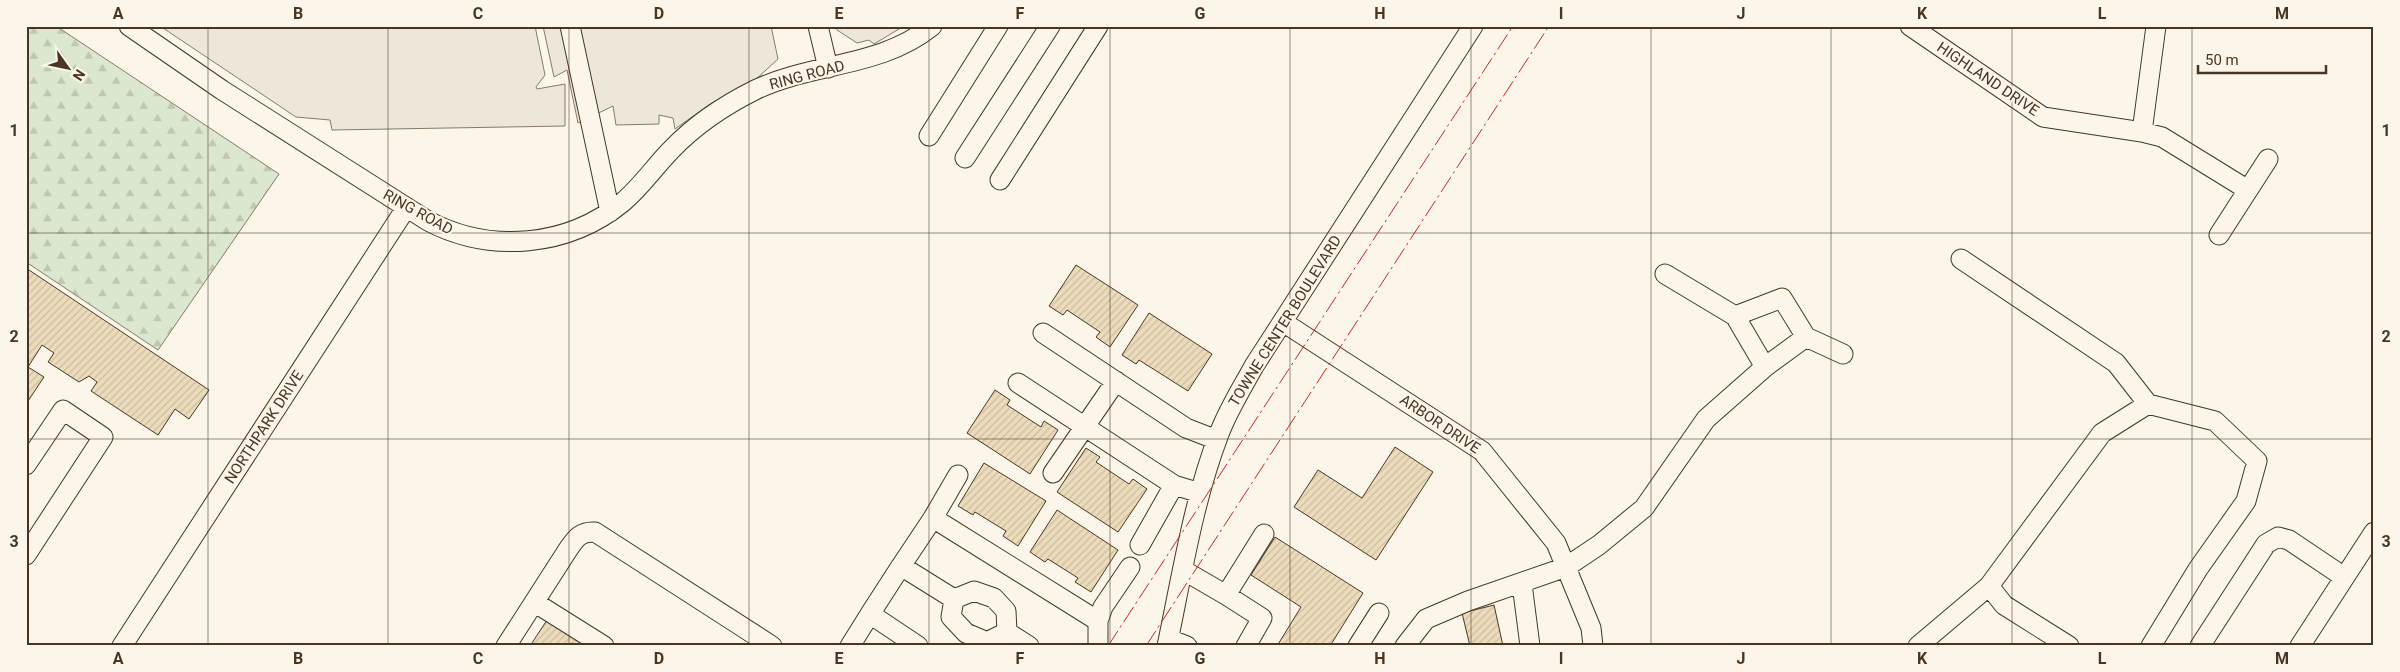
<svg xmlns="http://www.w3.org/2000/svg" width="2400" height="672" viewBox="0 0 2400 672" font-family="Roboto,sans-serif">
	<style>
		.forest { fill: url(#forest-firs); stroke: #887966 }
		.parking { fill: #ede7d9; stroke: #887966 }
		.building { fill: url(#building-hatch); stroke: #4a3520 }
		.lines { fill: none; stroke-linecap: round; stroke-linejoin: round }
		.minor-casing { stroke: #4a3520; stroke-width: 21 }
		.minor { stroke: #fbf6e9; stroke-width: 19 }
		.power { stroke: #c62828; stroke-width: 1; stroke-dasharray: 18 4 2.5 4; stroke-linecap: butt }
		.grid { fill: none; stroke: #4a3520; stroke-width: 1; stroke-opacity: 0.55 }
		.labels { text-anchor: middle; stroke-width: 4; stroke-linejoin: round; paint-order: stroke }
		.street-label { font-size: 15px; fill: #4a3520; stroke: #fbf6e9 }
		.neatline { fill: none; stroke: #4a3520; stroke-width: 2 }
		.grid-label { font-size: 16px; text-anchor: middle; font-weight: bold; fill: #4a3520 }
	</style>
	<defs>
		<pattern id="forest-firs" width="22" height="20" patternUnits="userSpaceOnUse" patternTransform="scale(1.25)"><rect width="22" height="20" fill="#dce7d0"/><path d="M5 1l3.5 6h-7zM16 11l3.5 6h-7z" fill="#bec7b2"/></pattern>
		<pattern id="building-hatch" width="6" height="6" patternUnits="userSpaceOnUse" patternTransform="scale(1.25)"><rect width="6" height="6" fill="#ecdcbc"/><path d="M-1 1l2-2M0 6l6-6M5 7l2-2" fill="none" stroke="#ccbda1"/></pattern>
	</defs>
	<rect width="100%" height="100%" fill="#fbf6e9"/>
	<path class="forest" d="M 26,26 L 56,26 L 279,174 L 158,350 L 26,262 Z"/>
	<path class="parking" d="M 160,26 L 535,26 L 545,75 L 536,87 L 537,89 L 565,84 L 565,126 L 332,130 L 330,120 L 296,117 Z
		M 543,26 L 771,26 L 778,59 L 753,82 L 710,104 L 675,129 L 673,118 L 659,115 L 659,124 L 616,125 L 613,106 L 578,123 L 567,70 L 554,77 Z
		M 836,26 L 904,26 L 874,44 L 869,40 L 857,43 L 837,30 Z"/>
	<path class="building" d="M 1076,265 L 1138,305 L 1110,347 L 1096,337 L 1100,332 L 1067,310 L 1063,315 L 1049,306 Z
		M 26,268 L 209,390 L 189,419 L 175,409 L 158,435 L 91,391 L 97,382 L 89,376 L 79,382 L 48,362 L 54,353 L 42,345 L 28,367 L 44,377 L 26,404 Z
		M 1149,313 L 1212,354 L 1188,391 L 1139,360 L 1136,364 L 1122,355 Z
		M 995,390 L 1010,400 L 1007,405 L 1041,427 L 1044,421 L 1058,430 L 1030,474 L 967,433 Z
		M 1395,447 L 1433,472 L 1376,560 L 1294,507 L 1318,470 L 1362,498 Z
		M 1086,448 L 1100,457 L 1096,462 L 1129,484 L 1133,479 L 1147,489 L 1118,532 L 1057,492 Z
		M 984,463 L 1046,501 L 1018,546 L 1003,536 L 1006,531 L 975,512 L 973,515 L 958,506 Z
		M 1057,510 L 1118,550 L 1091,592 L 1075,582 L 1078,578 L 1048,559 L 1045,562 L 1030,552 Z
		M 1275,537 L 1363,593 L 1330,646 L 1277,646 L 1301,607 L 1251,575 Z
		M 1494,605 L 1503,646 L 1470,646 L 1462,613 Z
		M 549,617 L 592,646 L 530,646 Z"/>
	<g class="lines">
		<g class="minor-casing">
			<path id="minor" d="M 129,26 L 222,90 L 428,221 C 491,254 568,247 623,202 C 642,186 655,166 672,149 C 696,124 725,105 755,90 C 813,62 880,68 932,26
				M 570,26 L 610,212
				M 818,26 L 828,68
				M 1910,26 L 2043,117 L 2142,132 L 2162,137 L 2248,190
				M 2142,132 L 2156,26
				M 929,136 L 998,26
				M 965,158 L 1050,26
				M 1000,180 L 1098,26
				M 2219,235 L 2268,159
				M 1961,259 L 2116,363 L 2148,404 L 2215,421 L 2257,461 L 2246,501 L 2198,569 L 2151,646
				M 1665,274 L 1735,316
				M 1283,322 L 1482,451 L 1556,543 L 1591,628 L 1593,646
				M 1043,333 L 1186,428 L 1217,440
				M 1765,367 L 1735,316 L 1782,298 L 1806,337
				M 1018,383 L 1174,485 L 1200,493
				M 26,465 L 63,410 L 103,437 L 26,555
				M 1053,473 L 1116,381
				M 933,518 L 958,475
				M 1140,545 L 1174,485
				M 901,566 L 870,614 L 918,646
				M 1183,570 L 1226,595 L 1264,534
				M 1522,584 L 1530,646
				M 1989,586 L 2004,605 L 2069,646
				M 1226,595 L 1262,618 L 1246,646
				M 954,599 L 974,591 L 994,598 L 1006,611 L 1007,632
				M 534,602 L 604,646
				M 1098,621 L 1098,646
				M 1169,639 L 1187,646
				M 122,646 L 406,208
				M 506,646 L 569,548 C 576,538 581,531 595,532 L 772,646
				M 850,646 L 870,614
				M 1029,646 L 1007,632 L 987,642 L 966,633 L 951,617 L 954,599 L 901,566 L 933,518 L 1098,621 L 1103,607 L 1130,567
				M 1167,646 C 1182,575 1193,502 1219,434 C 1228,410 1242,388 1254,366 L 1473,26
				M 1358,646 L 1379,613
				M 1405,646 L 1426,619 L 1468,601 L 1566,567 L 1599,545 L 1644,508 L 1706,419 L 1765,367 L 1806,337 L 1843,354
				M 1918,646 L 1989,586 L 2102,433 L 2148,404
				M 2200,646 L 2266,544 L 2278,537 L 2289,540 L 2344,577
				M 2300,646 L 2374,532"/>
		</g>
		<use href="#minor" class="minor"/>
		<path class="power" d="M 1108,646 L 1513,26
			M 1146,646 L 1549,26"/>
	</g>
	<path class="grid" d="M 208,26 L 208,646M 388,26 L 388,646M 569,26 L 569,646M 749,26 L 749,646M 929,26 L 929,646M 1110,26 L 1110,646M 1290,26 L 1290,646M 1471,26 L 1471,646M 1651,26 L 1651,646M 1831,26 L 1831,646M 2012,26 L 2012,646M 2192,26 L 2192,646M 26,233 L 2374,233M 26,439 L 2374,439"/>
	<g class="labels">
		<g class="street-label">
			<text transform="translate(807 75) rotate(-15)" y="5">RING ROAD</text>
			<text transform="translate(1988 79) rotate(34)" y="5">HIGHLAND DRIVE</text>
			<text transform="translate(418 212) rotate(29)" y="5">RING ROAD</text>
			<text transform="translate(1285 321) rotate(-58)" y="5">TOWNE CENTER BOULEVARD</text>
			<text transform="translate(1440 424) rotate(34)" y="5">ARBOR DRIVE</text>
			<text transform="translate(264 427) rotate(-57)" y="5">NORTHPARK DRIVE</text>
		</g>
	</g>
	<rect width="2400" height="672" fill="none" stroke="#fbf6e9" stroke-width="55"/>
	<g transform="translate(68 68) rotate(123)" stroke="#fbf6e9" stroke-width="4" paint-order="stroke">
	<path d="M0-4L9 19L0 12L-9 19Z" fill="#4a3520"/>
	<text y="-8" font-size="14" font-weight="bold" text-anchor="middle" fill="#4a3520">N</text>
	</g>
	<path d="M2198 65v8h128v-8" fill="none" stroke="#4a3520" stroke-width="2.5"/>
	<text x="2205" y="65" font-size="15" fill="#4a3520" stroke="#fbf6e9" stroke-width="4" paint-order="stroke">50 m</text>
	<rect x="28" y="28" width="2344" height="616" class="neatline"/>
	<g class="grid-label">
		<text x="118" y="19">A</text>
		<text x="298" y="19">B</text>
		<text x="478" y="19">C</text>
		<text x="659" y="19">D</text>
		<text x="839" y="19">E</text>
		<text x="1020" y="19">F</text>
		<text x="1200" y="19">G</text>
		<text x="1380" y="19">H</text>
		<text x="1561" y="19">I</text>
		<text x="1741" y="19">J</text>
		<text x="1922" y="19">K</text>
		<text x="2102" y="19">L</text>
		<text x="2282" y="19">M</text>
		<text x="14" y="136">1</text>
		<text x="2386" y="136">1</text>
		<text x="14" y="342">2</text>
		<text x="2386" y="342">2</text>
		<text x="14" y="547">3</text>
		<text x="2386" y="547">3</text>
		<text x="118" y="664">A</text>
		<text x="298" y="664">B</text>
		<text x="478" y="664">C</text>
		<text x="659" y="664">D</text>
		<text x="839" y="664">E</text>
		<text x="1020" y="664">F</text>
		<text x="1200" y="664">G</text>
		<text x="1380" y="664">H</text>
		<text x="1561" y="664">I</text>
		<text x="1741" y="664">J</text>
		<text x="1922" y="664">K</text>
		<text x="2102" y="664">L</text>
		<text x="2282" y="664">M</text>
	</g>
</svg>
